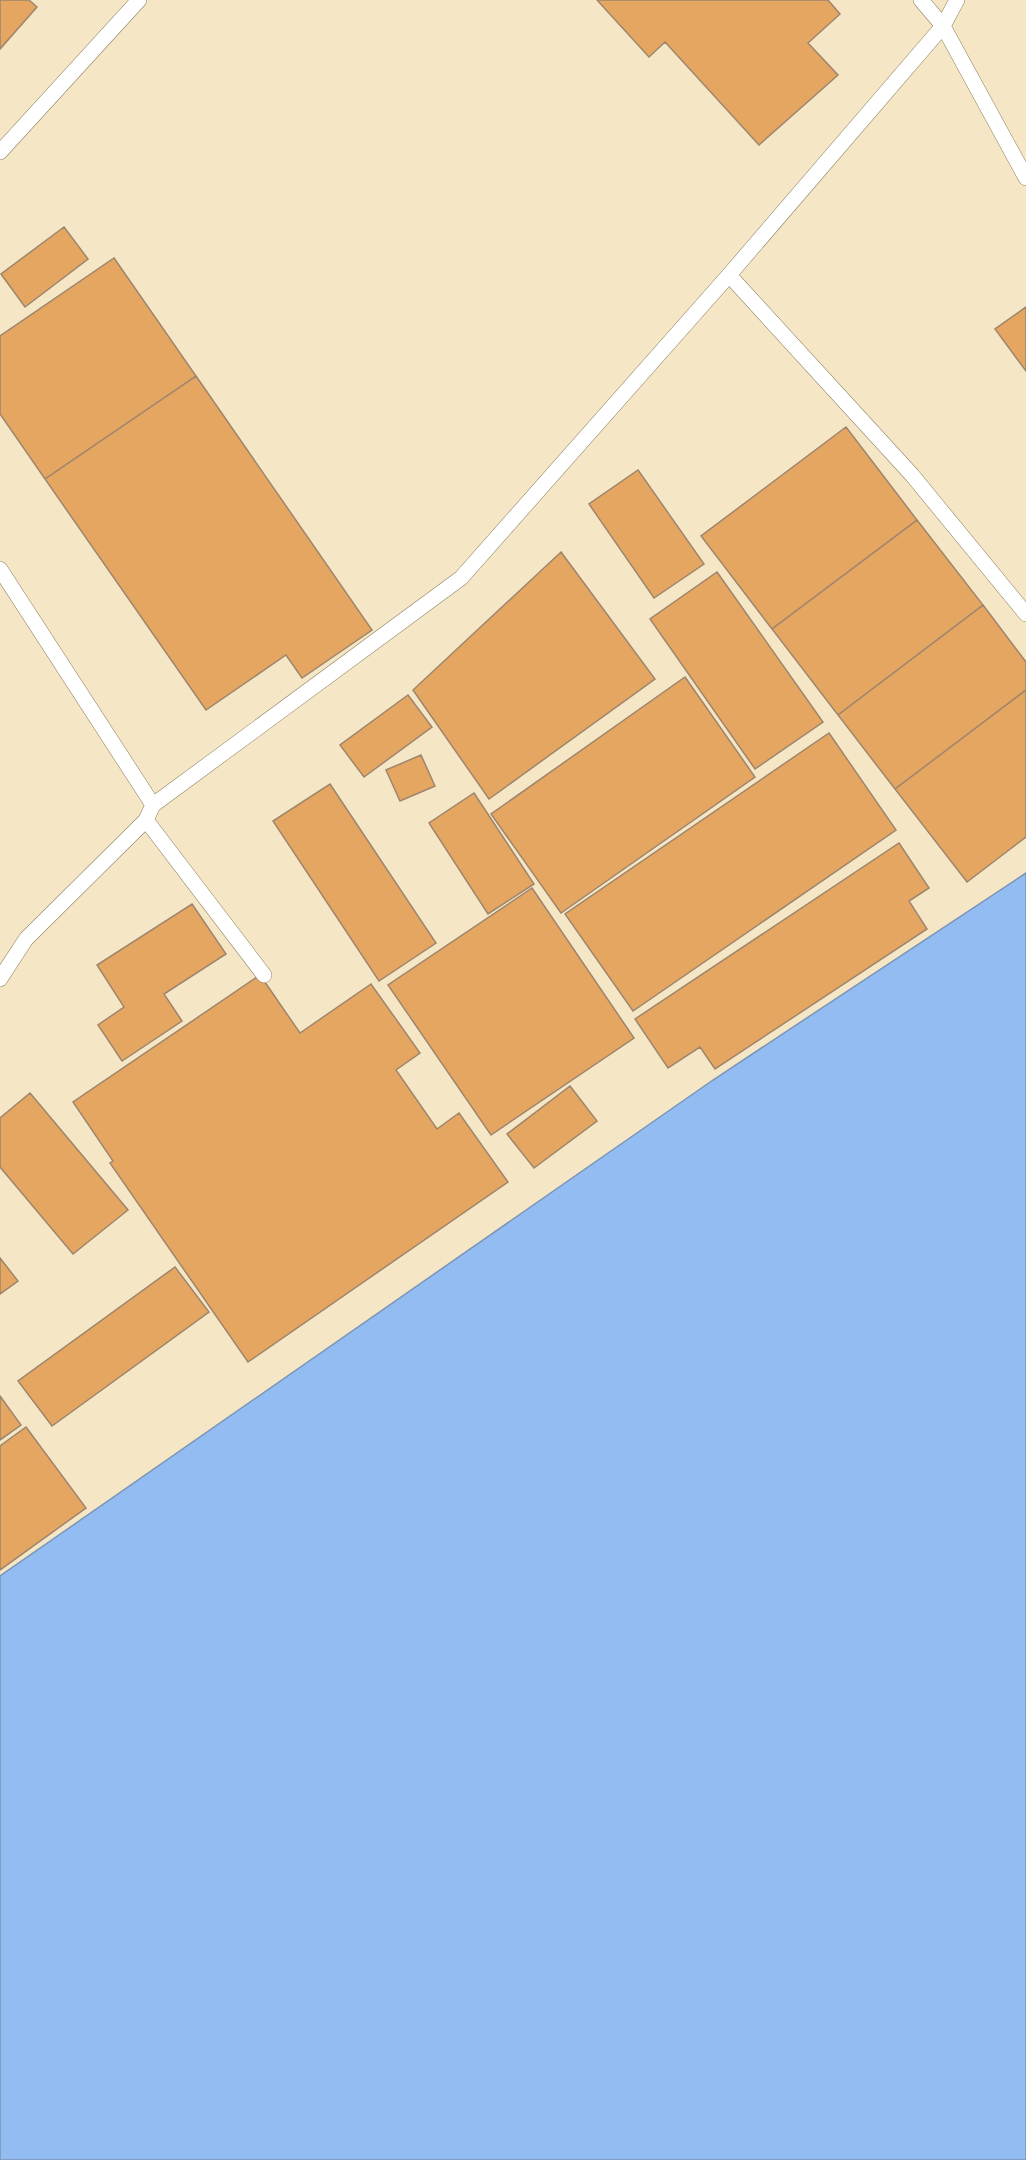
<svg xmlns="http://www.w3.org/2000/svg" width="1026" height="2160" viewBox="0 0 1026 2160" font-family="'Nunito Sans',sans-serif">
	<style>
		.water { fill: #93bcf3; stroke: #7a95b7; stroke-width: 1.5 }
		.building { fill: #e5a662; stroke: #9e856c; stroke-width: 1.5 }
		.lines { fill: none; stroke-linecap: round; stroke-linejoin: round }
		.lane-casing { stroke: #8b7e5f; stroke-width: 16 }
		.lane { stroke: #fff; stroke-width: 15 }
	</style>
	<rect width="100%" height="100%" fill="#f5e7c6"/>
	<path class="water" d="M 1026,873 L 1026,2160 L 0,2160 L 0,1576 L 713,1080 Z"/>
	<path class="building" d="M 0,0 L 29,0 L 37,7 L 0,49 Z
		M 597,0 L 828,0 L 840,14 L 808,43 L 838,75 L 759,145 L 665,42 L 649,57 Z
		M 64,227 L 88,259 L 25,307 L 1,274 Z
		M 114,258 L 196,376 L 45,479 L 0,414 L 0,336 Z
		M 1026,307 L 1026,371 L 995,329 Z
		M 196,376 L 372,630 L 302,678 L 286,655 L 206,710 L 45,479 Z
		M 846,427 L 917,520 L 772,629 L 701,536 Z
		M 638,470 L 704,564 L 654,598 L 589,504 Z
		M 917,520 L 983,605 L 838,715 L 772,629 Z
		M 561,552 L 655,679 L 489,799 L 413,690 Z
		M 717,572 L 823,722 L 755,769 L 650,619 Z
		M 983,605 L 1026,662 L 1026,690 L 895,789 L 838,715 Z
		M 685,677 L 755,777 L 561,913 L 491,814 Z
		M 1026,690 L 1026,837 L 967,882 L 895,789 Z
		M 408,695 L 432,727 L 364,777 L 340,745 Z
		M 829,733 L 896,830 L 633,1011 L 565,914 Z
		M 421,755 L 435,786 L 400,801 L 386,770 Z
		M 330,784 L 436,943 L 379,981 L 273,821 Z
		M 474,793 L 534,884 L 488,914 L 429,823 Z
		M 899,843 L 929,888 L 909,901 L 927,929 L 715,1069 L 700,1047 L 668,1068 L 635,1019 Z
		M 532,888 L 634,1038 L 491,1135 L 388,985 Z
		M 192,904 L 226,954 L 164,994 L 182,1021 L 122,1061 L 98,1025 L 124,1007 L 97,965 Z
		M 260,975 L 300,1033 L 371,984 L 420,1053 L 396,1070 L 437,1129 L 459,1113 L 508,1182 L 248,1362 L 110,1163 L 113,1161 L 73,1102 Z
		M 570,1086 L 597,1121 L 534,1168 L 507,1134 Z
		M 30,1093 L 128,1210 L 73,1254 L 0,1167 L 0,1118 Z
		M 0,1258 L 18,1281 L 0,1294 Z
		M 175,1267 L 209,1312 L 52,1426 L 18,1381 Z
		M 0,1396 L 21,1425 L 0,1440 Z
		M 26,1427 L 86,1508 L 0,1570 L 0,1446 Z"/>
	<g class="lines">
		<g class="lane-casing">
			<path id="lane" d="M 921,0 L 943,26 L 1026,178
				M 0,152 L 139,0
				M 729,275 L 912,475 L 1026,614
				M 0,569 L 153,805
				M 146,820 L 264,975
				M 0,979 L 26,939 L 146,820 L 153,805 L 461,578 L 729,275 L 943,26 L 957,0"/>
		</g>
		<use href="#lane" class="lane"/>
	</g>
</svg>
